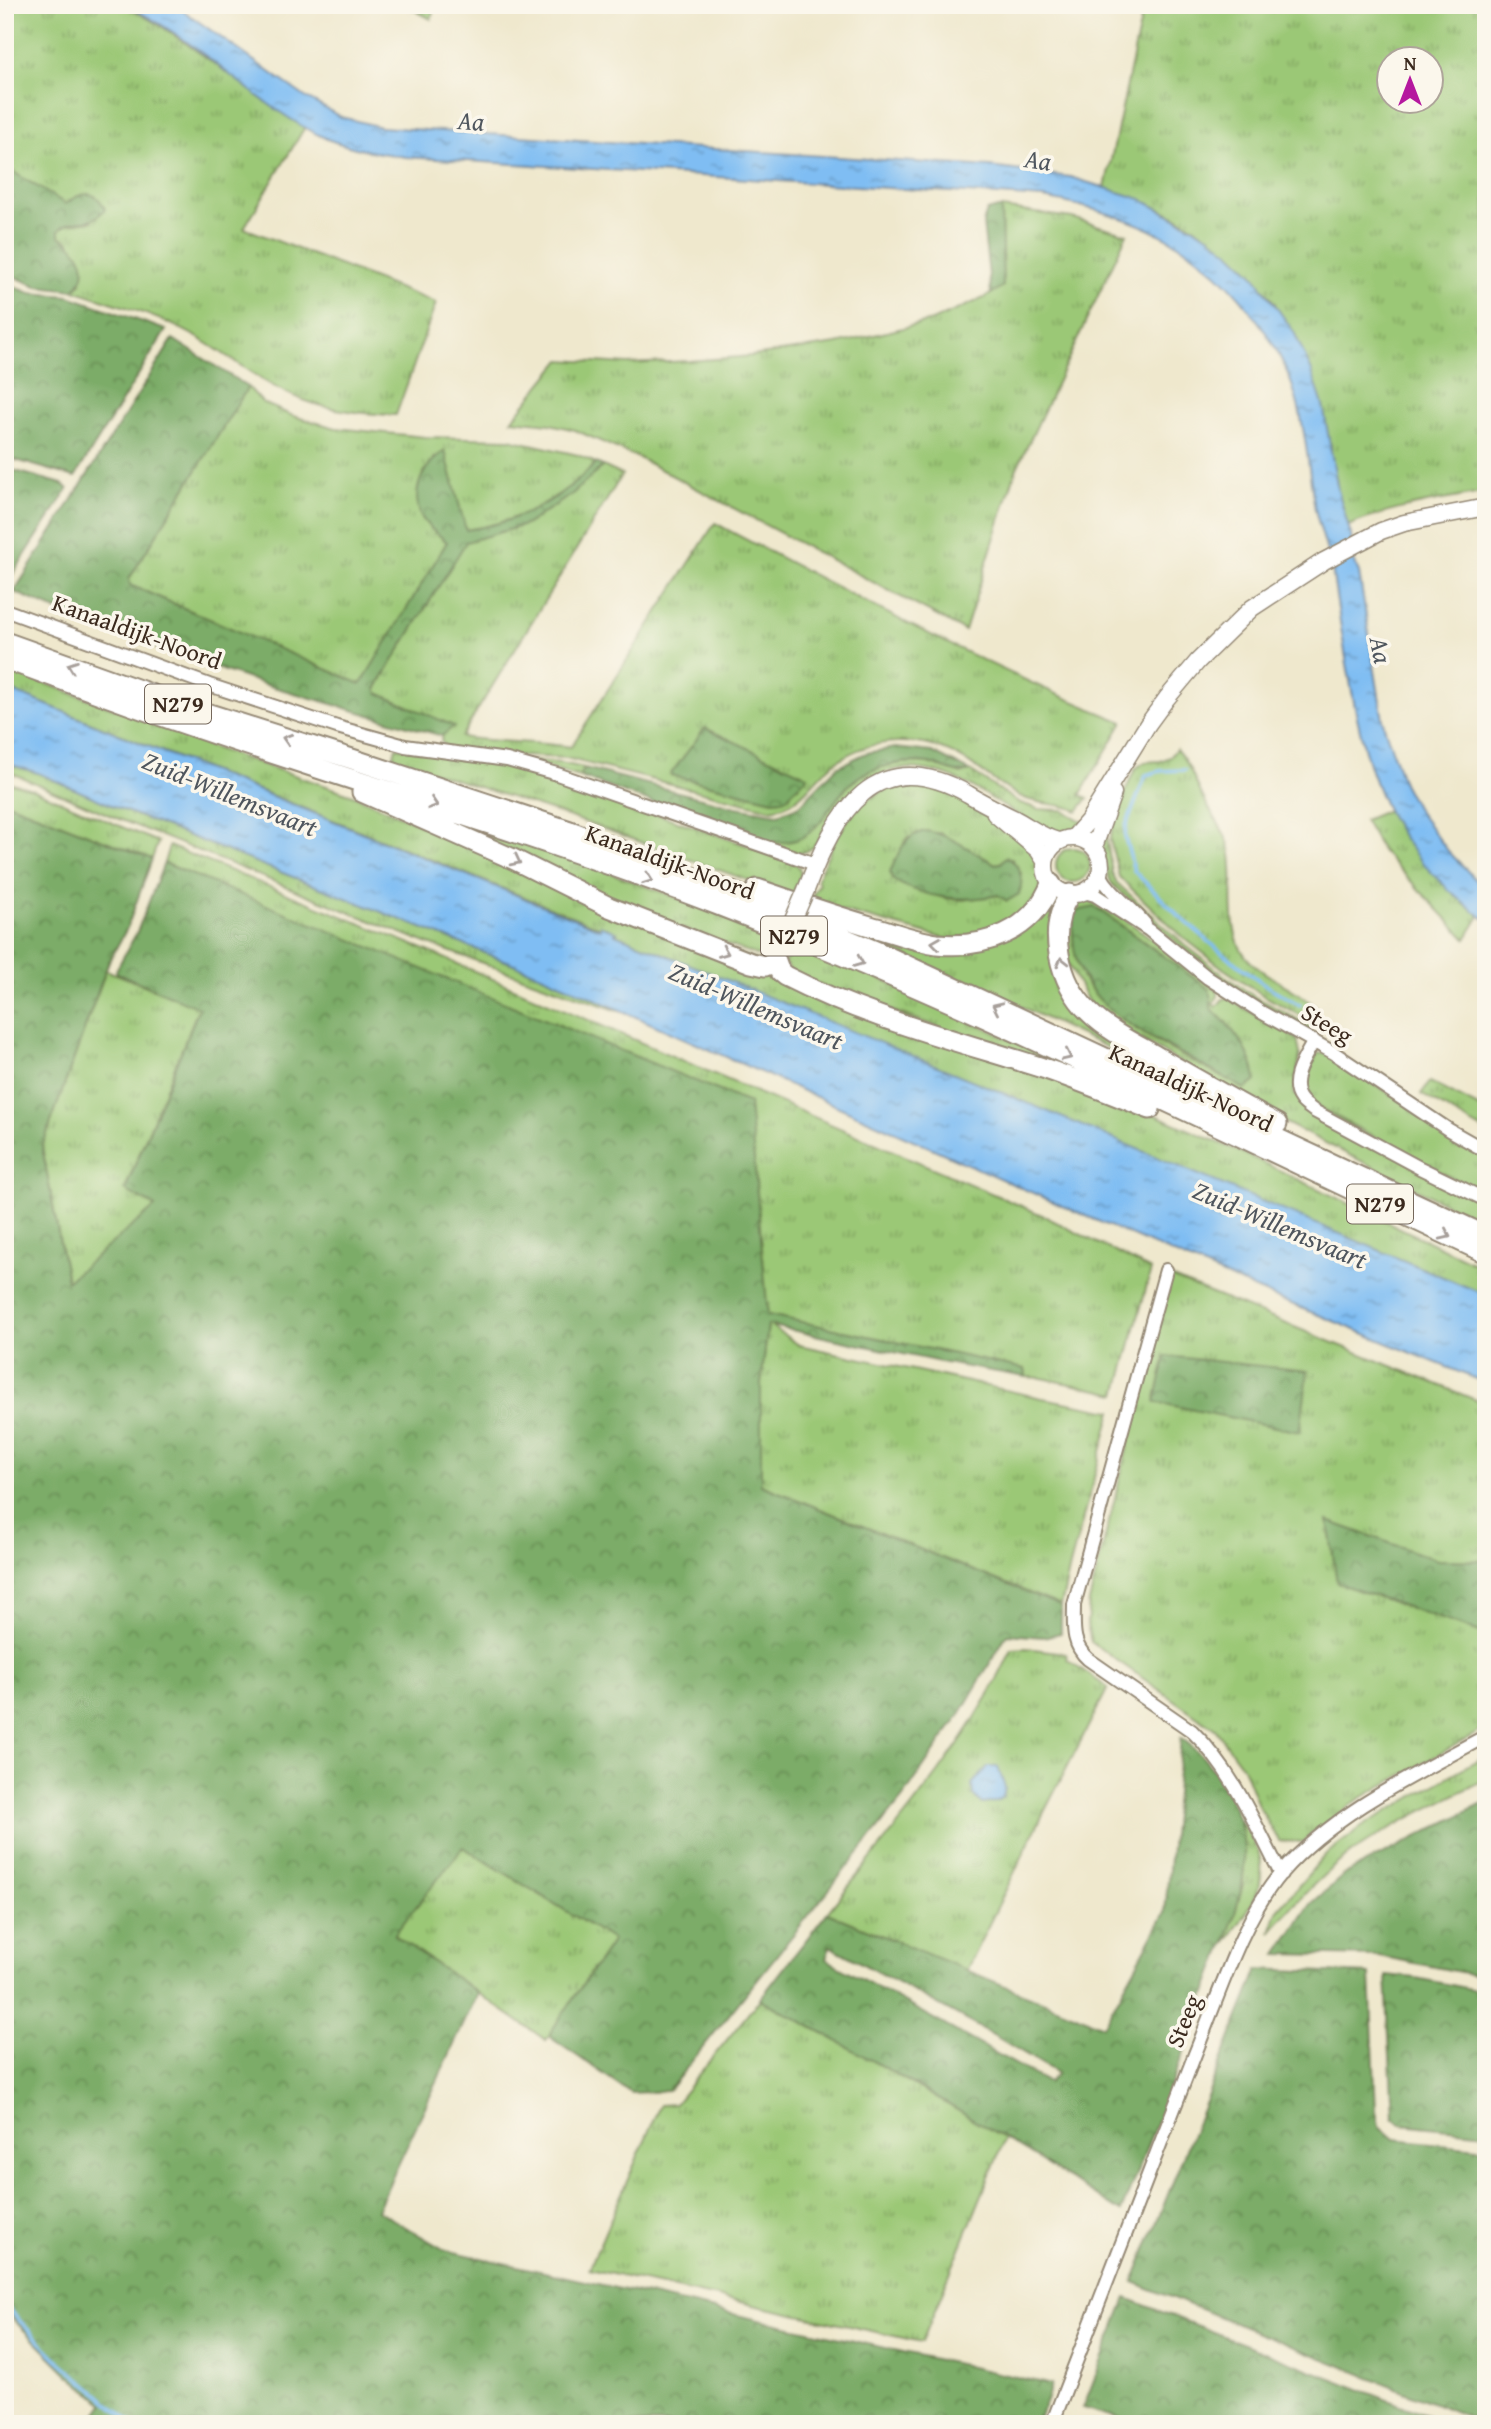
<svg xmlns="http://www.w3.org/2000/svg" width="1491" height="2429" viewBox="0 0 1491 2429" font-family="'Gentium Book Plus',serif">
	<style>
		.grass { fill: url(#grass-tufts); stroke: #6b794a; stroke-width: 2; fill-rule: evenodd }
		.forest { fill: url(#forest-crowns); stroke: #5c6b42; stroke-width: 2; fill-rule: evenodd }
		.water { fill: url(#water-ripples); stroke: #5d7488; stroke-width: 2 }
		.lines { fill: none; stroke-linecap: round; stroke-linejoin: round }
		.stream { stroke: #7fbdf3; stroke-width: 3.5 }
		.minor-casing { stroke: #958976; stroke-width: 16 }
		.major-casing { stroke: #958976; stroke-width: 19 }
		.highway-casing { stroke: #958976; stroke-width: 23 }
		.minor { stroke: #fff; stroke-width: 12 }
		.major { stroke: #fff; stroke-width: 16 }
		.highway { stroke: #fff; stroke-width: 19 }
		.major-bridge-casing { stroke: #958976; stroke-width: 19; stroke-linecap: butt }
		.major-bridge { stroke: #fff; stroke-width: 16 }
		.oneway { stroke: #a79f9a }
		.labels { text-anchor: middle; stroke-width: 7; stroke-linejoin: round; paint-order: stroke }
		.shield { fill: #fbf7ec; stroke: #75685c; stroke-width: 2 }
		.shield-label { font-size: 23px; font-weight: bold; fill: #3b2a1e }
		.street-label { font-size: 24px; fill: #3b2a1e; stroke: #fbf7ec }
		.water-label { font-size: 26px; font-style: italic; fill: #4f565e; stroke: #fbf7ec }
	</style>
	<defs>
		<pattern id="grass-tufts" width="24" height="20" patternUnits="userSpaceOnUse" patternTransform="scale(1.75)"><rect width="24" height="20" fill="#9bc876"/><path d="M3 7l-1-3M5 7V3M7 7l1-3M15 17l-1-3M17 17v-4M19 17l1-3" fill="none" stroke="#80a360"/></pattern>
		<pattern id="forest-crowns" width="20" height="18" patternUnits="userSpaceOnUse" patternTransform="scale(1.75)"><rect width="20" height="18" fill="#7cac67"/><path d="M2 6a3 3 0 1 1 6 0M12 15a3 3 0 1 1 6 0" fill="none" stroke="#678c54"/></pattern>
		<pattern id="water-ripples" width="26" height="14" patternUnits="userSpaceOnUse" patternTransform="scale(1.75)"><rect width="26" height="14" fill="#7fbdf3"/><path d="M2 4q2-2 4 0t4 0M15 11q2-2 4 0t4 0" fill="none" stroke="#699ac4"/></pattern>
	</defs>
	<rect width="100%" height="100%" fill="#fbf7ec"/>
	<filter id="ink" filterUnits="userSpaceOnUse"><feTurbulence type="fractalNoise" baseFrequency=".0143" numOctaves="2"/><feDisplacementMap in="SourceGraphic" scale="14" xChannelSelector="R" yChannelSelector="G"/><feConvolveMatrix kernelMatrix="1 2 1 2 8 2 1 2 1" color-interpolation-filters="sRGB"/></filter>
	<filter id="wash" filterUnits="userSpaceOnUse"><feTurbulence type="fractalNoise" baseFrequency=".00686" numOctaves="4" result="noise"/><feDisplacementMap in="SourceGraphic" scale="28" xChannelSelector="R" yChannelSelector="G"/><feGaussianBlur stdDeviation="1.57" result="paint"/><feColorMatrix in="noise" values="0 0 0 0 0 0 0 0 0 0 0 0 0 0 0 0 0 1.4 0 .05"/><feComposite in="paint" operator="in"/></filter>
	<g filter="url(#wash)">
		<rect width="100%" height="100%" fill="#efe8cd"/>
		<path class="grass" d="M 5,5 L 124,5 L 161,26 L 305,127 L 244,228 L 436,303 L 396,415 C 366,414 334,411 306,401 C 265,387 232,357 195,336 C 157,315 115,304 74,290 L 81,283 L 70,242 L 59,236 L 59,230 L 68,224 L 92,221 L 5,167 Z
			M 405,5 L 435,5 L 431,19 Z
			M 1144,5 L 1486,5 L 1486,492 C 1439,501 1392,507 1348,526 L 1275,303 C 1228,241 1179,211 1105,188 ZM 1390,60 L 1432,60 L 1432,102 L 1390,102 Z
			M 1001,208 L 1072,218 L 1127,234 L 1016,470 L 965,631 L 639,458 L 575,430 L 550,424 L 512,420 L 561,360 L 628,364 L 690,361 L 752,356 L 837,344 L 932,321 L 986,297 L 1002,286 Z
			M 248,387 L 263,403 L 293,416 L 336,428 L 425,437 L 509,439 L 578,455 L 596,463 C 560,500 516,523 465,530 L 445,451 L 434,458 L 429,526 L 447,542 L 362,685 L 130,585 L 129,579 Z
			M 603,466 L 622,475 L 461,737 C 498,743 535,741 571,747 L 715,523 C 849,594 982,665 1123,722 L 1080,795 L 1088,798 L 1078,811 C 1059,802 1040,806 1022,797 C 999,787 981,769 959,757 C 922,736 873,737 837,761 C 811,778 804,806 770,809 L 566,758 L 499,755 L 447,749 L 441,741 L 443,734 L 378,693 L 376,690 L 380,682 L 466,541 L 525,525 L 571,495 ZM 670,775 L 797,788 L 773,800 Z
			M 5,669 L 122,711 L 211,747 L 353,795 L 533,874 L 1144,1110 L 1245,1154 L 1486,1269 L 1486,1295 L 601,928 L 5,688 Z
			M 396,747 L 531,770 L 792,861 L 799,867 L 801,874 L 792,896 L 559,813 L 393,759 Z
			M 1176,749 C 1191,765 1195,783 1205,801 C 1213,817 1229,836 1231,854 C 1235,885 1228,916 1239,945 C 1251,975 1298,986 1318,1010 L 1311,1021 L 1266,997 L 1224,969 L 1184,938 L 1119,877 L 1110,839 L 1118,808 L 1135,769 L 1145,762 L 1161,761 L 1170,757 Z
			M 528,761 L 561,763 L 589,769 L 582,771 L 583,778 Z
			M 911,762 L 927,763 L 961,774 L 970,771 L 1018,802 L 1038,809 L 1062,810 L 1083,822 C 1074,830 1062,837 1049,833 C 1041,831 1033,824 1026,820 C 994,801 959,773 920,769 C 881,764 847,788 828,821 C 822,832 818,846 807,851 C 797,856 781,848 771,845 L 773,842 C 816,846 821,812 847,787 C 864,770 887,764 911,762 Z
			M 5,763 L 38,773 L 118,808 L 539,974 L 620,1010 L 613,1009 L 426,943 L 114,817 L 5,770 Z
			M 5,781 L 32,789 L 158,842 L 152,859 L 5,802 Z
			M 904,784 C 919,784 933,786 946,791 C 968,799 1026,839 1037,858 C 1041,866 1043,881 1043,890 L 1009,927 L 950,940 L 809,902 L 819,884 L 817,879 C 837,835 852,795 904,784 ZM 940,833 L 996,864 L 1012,859 L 1021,873 L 1007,901 L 998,895 L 963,900 L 944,898 L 900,884 L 890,872 L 907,838 Z
			M 1388,810 C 1414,854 1440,885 1480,916 L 1466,939 L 1382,851 L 1364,820 Z
			M 440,814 L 547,849 L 776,935 L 766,953 L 768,955 L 764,958 L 611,903 L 440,821 Z
			M 1106,835 L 1112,873 L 1117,883 L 1185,945 L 1222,974 L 1255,997 L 1312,1027 L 1310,1032 C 1230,994 1175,944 1112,884 C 1105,872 1105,857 1101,844 Z
			M 169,846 L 423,949 L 1042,1215 L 1151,1270 L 1117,1394 L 1042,1378 L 1026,1377 L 1025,1369 L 768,1315 L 368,949 L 164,863 Z
			M1056 865a17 17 0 1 1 34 0a17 17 0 1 1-34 0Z
			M 1055,893 L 1062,897 L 1069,992 L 1245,1113 L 1024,1008 L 789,905 L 963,949 Z
			M 1081,898 C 1106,898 1194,972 1218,991 L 1218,996 L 1213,1004 L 1216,1007 L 1223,999 L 1227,998 L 1297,1039 L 1300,1054 L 1294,1094 L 1486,1204 L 1486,1224 L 1254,1107 L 1092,1009 L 1064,956 L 1071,904 ZM 1099,909 L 1209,989 L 1211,997 L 1210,1007 L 1228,1025 L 1256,1081 L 1245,1089 C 1189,1058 1119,1031 1082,978 Z
			M 792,942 L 890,983 L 1122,1092 L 794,976 L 783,961 L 786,961 Z
			M 106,970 L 199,1007 L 125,1189 L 156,1207 L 67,1281 L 42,1147 Z
			M 1320,1053 L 1328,1054 L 1486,1156 L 1486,1196 L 1318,1107 C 1293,1088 1299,1082 1312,1056 Z
			M 1430,1082 L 1486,1111 L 1486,1132 L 1421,1094 Z
			M 1170,1277 L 1486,1404 L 1486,1561 L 1437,1560 L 1329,1522 L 1338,1583 L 1486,1634 L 1486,1728 L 1359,1799 L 1311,1834 L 1303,1842 L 1279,1841 L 1258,1805 L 1243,1767 L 1215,1729 L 1091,1642 L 1087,1625 L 1089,1602 Z
			M 768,1324 L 799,1345 L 1042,1398 L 1112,1411 L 1070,1566 L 1061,1606 L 761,1485 L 761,1383 Z
			M 1025,1648 L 1066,1653 L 1067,1659 L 1108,1688 L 1042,1816 L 966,1971 L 827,1913 C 893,1830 968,1747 1012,1649 Z
			M 1486,1755 L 1486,1779 C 1438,1804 1387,1826 1343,1859 C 1316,1880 1293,1906 1270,1932 L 1277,1911 L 1325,1855 L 1367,1823 Z
			M 1240,1820 C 1246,1831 1255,1842 1259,1854 C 1270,1890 1241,1919 1223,1946 L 1243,1885 L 1244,1851 Z
			M 463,1847 L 613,1940 L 546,2040 L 393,1935 Z
			M 760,1999 L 838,2041 L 1005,2138 L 922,2342 L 589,2269 L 660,2105 L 675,2104 Z"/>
		<path class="forest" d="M 5,167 L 66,204 C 80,192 96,188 105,209 C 89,229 74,215 59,230 L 59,236 C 80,248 94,270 74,290 L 37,286 L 5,273 Z
			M 998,208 L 1001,208 L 1003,286 L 991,294 L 983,223 L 987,211 Z
			M 5,283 L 30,293 L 69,296 L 166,330 L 75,477 L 5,457 Z
			M 173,339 L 248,387 L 129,579 L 130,585 L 361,684 L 447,542 C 438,534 425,526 420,514 C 411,489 424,464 445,451 L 466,530 C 517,523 561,500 596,463 L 603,466 L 571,495 L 525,525 L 466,542 L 380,682 L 376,689 L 378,693 L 454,726 L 442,736 L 270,686 L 101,629 L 14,592 Z
			M 5,468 L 62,484 L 68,489 L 5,586 Z
			M 705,728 L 808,776 L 785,799 L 773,800 L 670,775 Z
			M 895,748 L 932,752 L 970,771 C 956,776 943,766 929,763 C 909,760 888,764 870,771 C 826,789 827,847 774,842 L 771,845 L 583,778 L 580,774 L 582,771 L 589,769 L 736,807 L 778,814 L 799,806 L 837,767 L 866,753 Z
			M 5,802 L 152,859 L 127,928 L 109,961 L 42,1147 L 67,1281 L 155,1207 L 125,1190 L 199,1008 L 117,973 L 116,970 L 137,932 L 164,863 L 749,1103 L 768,1315 L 1025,1369 L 1026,1377 L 945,1363 L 768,1325 L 761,1383 L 761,1485 L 1061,1606 L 1061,1633 L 1043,1637 L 1007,1634 L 960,1714 L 904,1796 L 668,2091 L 631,2093 L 551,2038 L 550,2033 L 613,1940 L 463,1847 L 394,1935 L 478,1993 L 377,2210 L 445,2250 L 1052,2385 L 1037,2424 L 90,2424 L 104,2404 L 69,2375 L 5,2311 Z
			M 926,831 C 953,835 972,853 996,864 L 1001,863 L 1006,857 C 1021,864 1024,880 1019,894 L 1007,901 L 998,895 C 963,903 924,898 893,880 L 890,872 C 899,853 903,835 926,831 Z
			M 1095,907 L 1209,989 L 1211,996 L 1211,1007 C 1215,1014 1221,1018 1227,1024 C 1240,1039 1255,1061 1256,1081 L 1245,1089 C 1222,1076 1198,1063 1175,1050 C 1128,1025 1075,998 1073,937 C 1073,928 1072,920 1075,911 Z
			M 1166,1356 L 1308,1371 L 1300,1432 L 1155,1402 Z
			M 1328,1521 L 1437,1560 L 1486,1561 L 1486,1634 L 1337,1583 Z
			M 1181,1738 C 1215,1762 1242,1809 1244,1850 C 1247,1894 1226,1938 1211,1979 C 1183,2057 1152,2135 1121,2212 C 1005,2135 883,2065 760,1999 L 827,1913 L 1103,2026 L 1165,1913 ZM 830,1946 L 995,2036 L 1057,2073 L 1049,2083 L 826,1959 Z
			M 1486,1802 L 1486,1977 L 1379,1956 L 1277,1954 L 1310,1905 L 1346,1873 Z
			M 1258,1969 L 1370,1974 L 1376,2111 L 1379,2126 L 1394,2139 L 1486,2149 L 1486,2424 L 1133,2282 Z
			M 1386,1975 L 1416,1978 L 1486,1992 L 1486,2133 L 1401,2124 L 1393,2117 Z
			M 1126,2298 L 1449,2424 L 1138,2424 L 1083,2408 Z"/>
		<path class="water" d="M 124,5 L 175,5 L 308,99 L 341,117 L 381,127 L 990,167 L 1070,177 L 1141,199 L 1209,236 L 1233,255 L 1253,274 L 1294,332 L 1311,369 L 1323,405 L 1338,490 L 1351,535 L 1353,558 L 1359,573 L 1384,726 L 1403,783 L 1418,811 L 1449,852 L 1486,890 L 1486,920 C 1458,899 1430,875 1410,847 C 1370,794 1358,728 1347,664 C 1342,634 1337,605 1333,575 C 1329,554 1320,531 1315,509 C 1309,475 1307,439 1298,405 C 1291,376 1277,348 1260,324 C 1205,244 1136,215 1043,198 L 406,157 C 379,153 352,149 327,139 C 254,106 198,37 124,5 Z
			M 5,688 L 600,929 L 600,925 L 617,932 L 615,934 L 1042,1109 L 1486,1295 L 1486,1383 L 1274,1297 L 1042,1197 L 539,974 L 118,808 L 38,773 L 5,763 Z
			M 988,1767 L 998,1767 L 1005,1788 L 1003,1797 L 995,1802 L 983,1804 L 973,1795 L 972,1784 Z"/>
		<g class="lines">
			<path class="stream" d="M 1185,770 L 1160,771 L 1146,775 L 1126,826 L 1125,837 L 1134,871 L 1178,915 L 1221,952 L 1267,986 L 1300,1005
				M 5,2306 L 57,2359 L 133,2424"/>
		</g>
	</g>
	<g filter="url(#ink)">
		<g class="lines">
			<g class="minor-casing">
				<path id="minor" d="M 5,610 L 209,685 L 337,727 L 405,746 L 507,760 L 557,774 L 815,864
					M 1100,874 C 1110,894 1131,906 1145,924
					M 1084,892 L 1095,895 L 1149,930 L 1208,978 L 1261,1012 L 1334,1053 L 1449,1130 L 1486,1151
					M 1314,1041 C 1305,1057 1287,1082 1301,1100 C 1304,1104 1310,1108 1314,1111 L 1420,1168 L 1486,1200
					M 1166,1270 L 1074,1605 C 1074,1625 1071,1644 1088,1659 L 1192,1731 C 1233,1771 1255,1824 1281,1874
					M 1052,2424 C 1100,2301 1147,2177 1195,2054 C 1217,2000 1243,1917 1281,1873 C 1336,1811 1414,1775 1486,1736"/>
			</g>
			<g class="major-casing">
				<path id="major" d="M 995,814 L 1038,850 L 1045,861
					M 1074,837 L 1088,821 L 1148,724 L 1167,698 L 1198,661 L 1252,608 L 1324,561 L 1381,531 L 1404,523 L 1486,507
					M1045 866a28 28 0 1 1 56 0a28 28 0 1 1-56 0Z
					M 1094,847 L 1113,793
					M 806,890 C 835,812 875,742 968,794 C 983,803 999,811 1015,819 C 1030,827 1042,837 1058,841"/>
			</g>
			<g class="highway-casing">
				<path id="highway" d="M 5,642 L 184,706 L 352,759 L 570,831 L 748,898 L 878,952 L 1486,1236
					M 5,659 C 63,680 121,702 179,722 C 359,784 541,836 718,905 C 980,1007 1232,1134 1486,1253
					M 362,792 L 513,859 L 609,907 L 751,963 L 765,966 L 776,961 L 780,972 L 785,976 C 867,1018 958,1041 1046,1069 C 1081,1081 1115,1095 1150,1109
					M 757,889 C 795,902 832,915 870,926 C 892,932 915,941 937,944 C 985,949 1033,931 1051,884
					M 1070,894 C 1046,929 1059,983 1089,1012 C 1107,1030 1133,1043 1156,1056 C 1196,1079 1236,1102 1277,1124"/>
			</g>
			<use href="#minor" class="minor"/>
			<use href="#major" class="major"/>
			<use href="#highway" class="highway"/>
			<g class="major-bridge-casing">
				<path id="major-bridge" d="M 781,948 L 806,890"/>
			</g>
			<use href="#major-bridge" class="major-bridge"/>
		</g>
		<defs><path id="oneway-chevron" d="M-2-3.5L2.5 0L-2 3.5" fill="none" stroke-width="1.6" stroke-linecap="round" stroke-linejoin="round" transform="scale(1.75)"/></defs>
		<g class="oneway">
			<use href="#oneway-chevron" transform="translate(72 666) rotate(-160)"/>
			<use href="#oneway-chevron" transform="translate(287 739) rotate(-163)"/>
			<use href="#oneway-chevron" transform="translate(433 804) rotate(18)"/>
			<use href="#oneway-chevron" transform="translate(516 861) rotate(27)"/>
			<use href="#oneway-chevron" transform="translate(648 879) rotate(20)"/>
			<use href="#oneway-chevron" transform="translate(936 943) rotate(-172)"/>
			<use href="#oneway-chevron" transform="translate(724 952) rotate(22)"/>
			<use href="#oneway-chevron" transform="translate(859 962) rotate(22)"/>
			<use href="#oneway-chevron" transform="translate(1062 962) rotate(-104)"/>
			<use href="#oneway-chevron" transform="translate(997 1007) rotate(-155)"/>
			<use href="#oneway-chevron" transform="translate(1067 1056) rotate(25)"/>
			<use href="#oneway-chevron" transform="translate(1446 1235) rotate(25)"/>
		</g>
	</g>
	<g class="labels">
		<g class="shield">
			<rect x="145" y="684.5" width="66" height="39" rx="5"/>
			<rect x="761" y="916.5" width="66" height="39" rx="5"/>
			<rect x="1347" y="1184.5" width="66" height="39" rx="5"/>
		</g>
		<g class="shield-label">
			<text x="178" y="712">N279</text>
			<text x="794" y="944">N279</text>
			<text x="1380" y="1212">N279</text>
		</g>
		<g class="street-label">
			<text transform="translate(137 632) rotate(20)" y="8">Kanaaldijk-Noord</text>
			<text transform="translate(670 862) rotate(20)" y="8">Kanaaldijk-Noord</text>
			<text transform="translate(1327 1024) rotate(31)" y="8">Steeg</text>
			<text transform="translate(1191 1088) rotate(25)" y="8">Kanaaldijk-Noord</text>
			<text transform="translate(1184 2021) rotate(-68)" y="8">Steeg</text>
		</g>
		<g class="water-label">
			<text transform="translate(471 121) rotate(4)" y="9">Aa</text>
			<text transform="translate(1038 160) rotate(8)" y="9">Aa</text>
			<text transform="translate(1381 650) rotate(79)" y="9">Aa</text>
			<text transform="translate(230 794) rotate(22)" y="9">Zuid-Willemsvaart</text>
			<text transform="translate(756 1006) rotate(23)" y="9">Zuid-Willemsvaart</text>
			<text transform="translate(1280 1225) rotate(23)" y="9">Zuid-Willemsvaart</text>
		</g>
	</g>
	<rect width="1491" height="2429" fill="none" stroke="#fbf7ec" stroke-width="28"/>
	<g transform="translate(1410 80)"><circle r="33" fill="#fbf7ec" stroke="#aea59a" stroke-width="2"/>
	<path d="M0-5L12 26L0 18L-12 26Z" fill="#b5179e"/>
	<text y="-10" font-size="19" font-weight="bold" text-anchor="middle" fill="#3b2a1e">N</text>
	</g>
</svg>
